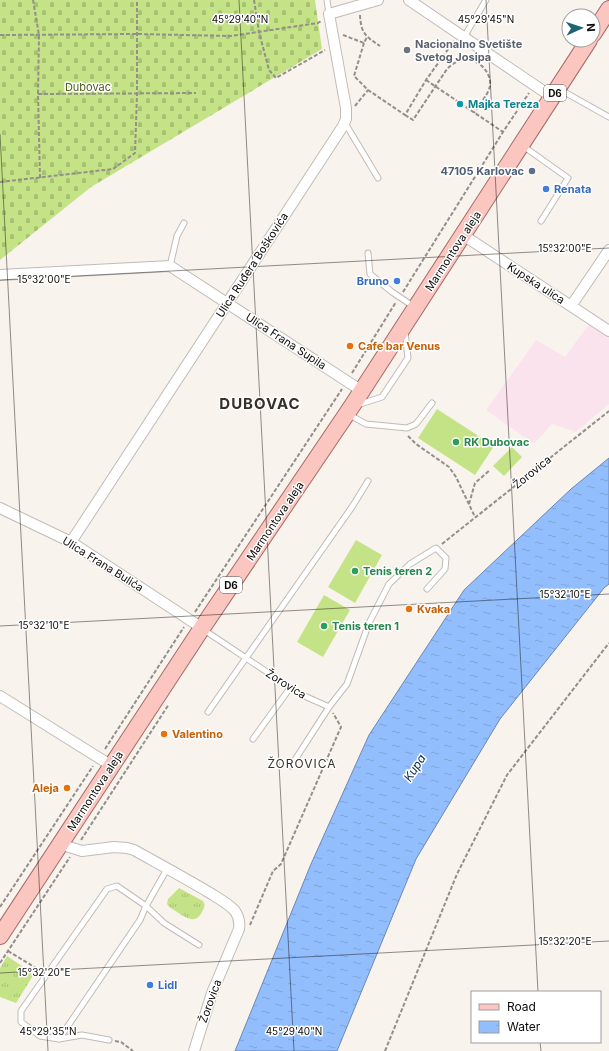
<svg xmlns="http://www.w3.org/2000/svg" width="609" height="1051" viewBox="0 0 609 1051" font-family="Inter,sans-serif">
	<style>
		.education { fill: #fbe3ee }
		.grass { fill: url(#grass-tufts) }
		.cemetery { fill: url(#cemetery-stones) }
		.pitch { fill: #c4e386 }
		.water { fill: url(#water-ripples); stroke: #6b88b4 }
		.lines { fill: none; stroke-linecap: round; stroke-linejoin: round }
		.lane-casing { stroke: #c1bbb6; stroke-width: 7 }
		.street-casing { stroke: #c1bbb6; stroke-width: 12 }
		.primary-casing { stroke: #a46c64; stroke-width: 18 }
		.path { stroke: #938f8b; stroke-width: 2; stroke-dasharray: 4 2; stroke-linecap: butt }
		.lane { stroke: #fff; stroke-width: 5 }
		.street { stroke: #fff; stroke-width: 10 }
		.primary { stroke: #fac6bf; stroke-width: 16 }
		.ticks { fill: none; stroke: #0d0b09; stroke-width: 1; stroke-opacity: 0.45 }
		.worship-dot { fill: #6b7280; stroke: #fff; stroke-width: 1.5 }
		.culture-dot { fill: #0f9aa8; stroke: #fff; stroke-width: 1.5 }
		.service-dot { fill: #5c6f8a; stroke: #fff; stroke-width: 1.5 }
		.shop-dot { fill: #3f7fe0; stroke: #fff; stroke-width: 1.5 }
		.food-dot { fill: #e8710a; stroke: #fff; stroke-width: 1.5 }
		.leisure-dot { fill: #2e9e5b; stroke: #fff; stroke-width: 1.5 }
		.labels { text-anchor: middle; stroke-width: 3; stroke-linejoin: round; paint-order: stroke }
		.shield { fill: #fff; stroke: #565453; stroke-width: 1 }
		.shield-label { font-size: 10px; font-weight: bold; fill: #0d0b09 }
		.worship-label { font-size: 11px; font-weight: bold; fill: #5b616d; stroke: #fff; text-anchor: start }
		.park-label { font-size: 11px; fill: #4c5f1c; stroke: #fff }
		.culture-label { font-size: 11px; font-weight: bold; fill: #0d838f; stroke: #fff; text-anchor: start }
		.service-label { font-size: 11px; font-weight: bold; fill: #4e5e75; stroke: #fff; text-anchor: end }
		.shop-label { font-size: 11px; font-weight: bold; fill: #366cbe; stroke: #fff; text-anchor: start }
		.street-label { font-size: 11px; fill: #0d0b09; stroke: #fff }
		.food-label { font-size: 11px; font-weight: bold; fill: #c56008; stroke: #fff; text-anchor: start }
		.leisure-label { font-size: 11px; font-weight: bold; fill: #27864d; stroke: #fff; text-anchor: start }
		.neighbourhood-label { font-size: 12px; letter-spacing: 1px; fill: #35312d; stroke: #fff }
		.water-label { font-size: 12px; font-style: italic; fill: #0e3060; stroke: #fff }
		.district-label { font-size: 15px; font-weight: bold; letter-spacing: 1px; fill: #35312d; stroke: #fff }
		.ticks-label { font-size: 10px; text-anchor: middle; fill: #0d0b09; stroke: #fff; stroke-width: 3; stroke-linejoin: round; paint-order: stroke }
	</style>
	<defs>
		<pattern id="grass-tufts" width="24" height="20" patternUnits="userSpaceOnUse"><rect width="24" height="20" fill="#c4e386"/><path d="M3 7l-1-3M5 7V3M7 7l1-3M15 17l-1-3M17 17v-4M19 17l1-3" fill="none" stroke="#a7c172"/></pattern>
		<pattern id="cemetery-stones" width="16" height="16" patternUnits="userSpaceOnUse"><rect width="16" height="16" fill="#c4e386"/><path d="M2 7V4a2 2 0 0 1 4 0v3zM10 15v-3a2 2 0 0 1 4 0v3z" fill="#a7c172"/></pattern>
		<pattern id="water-ripples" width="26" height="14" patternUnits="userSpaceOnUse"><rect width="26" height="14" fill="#93befd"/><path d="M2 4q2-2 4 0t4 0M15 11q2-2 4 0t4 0" fill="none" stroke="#7ea2d8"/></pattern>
	</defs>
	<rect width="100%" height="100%" fill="#f9f3ee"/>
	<path class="education" d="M 589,324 L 609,337 L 609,404 L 576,432 L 552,424 L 534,444 L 486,410 L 536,340 L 565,357 Z"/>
	<path class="grass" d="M 179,888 L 203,901 C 206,905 204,908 202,912 C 194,928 180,913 169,907 L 167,904 L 168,899 Z
		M 7,956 L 34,974 L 16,1003 L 0,997 L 0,968 Z"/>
	<path class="cemetery" d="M 0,0 L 315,0 L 322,49 L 91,187 L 0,260 Z"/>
	<path class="pitch" d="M 437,409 L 494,446 L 475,475 L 418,438 Z
		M 512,447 L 522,457 L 504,476 L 493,466 Z
		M 356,540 L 382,555 L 355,603 L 328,587 Z
		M 324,595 L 350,610 L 323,657 L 297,642 Z"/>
	<path class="water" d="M 609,458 L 609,584 L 604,588 L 500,719 L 416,859 L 337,1051 L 235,1051 L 311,864 L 369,735 L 464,590 L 571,489 Z"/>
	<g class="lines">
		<g class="lane-casing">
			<path id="lane" d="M 327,0 L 329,14
				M 464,37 L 486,0
				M 559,89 L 609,117
				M 345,123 L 378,178
				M 523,146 L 568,178 L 541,221
				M 368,253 L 370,274 L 392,292 L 413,306
				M 170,266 L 177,236 L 184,223
				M 357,405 L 382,397 L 408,358 L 405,332
				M 348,414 L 366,424 L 407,428 L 416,424 L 432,403
				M 204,630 L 300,694 L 329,707 L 347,684 L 369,623 L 389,584 L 410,564 L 436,548 L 446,558 L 445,569 L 427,589
				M 208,712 L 352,507 L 368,481
				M 253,739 L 290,688
				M 291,766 L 329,707
				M 59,1039 L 140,920 L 146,906 L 164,923 L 199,945
				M 109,1040 L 82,1035 L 59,1039 L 40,1036 L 21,1022 L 21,1011 L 107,889 L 117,886 L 146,906 L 167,869"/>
		</g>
		<g class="street-casing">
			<path id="street" d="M 409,0 L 552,97
				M 463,235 L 609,331
				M 0,275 L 170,266 L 362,391
				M 571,306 L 609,250
				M 0,508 L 71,542 L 202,628
				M 71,542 L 343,126 L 346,119 L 346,108 L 329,14 L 378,0
				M 0,696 L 112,766
				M 60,844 L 69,847 L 82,851 L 114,847 L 127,848 L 134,850 C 159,864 185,878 210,893 C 218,898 229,904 235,911 C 239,917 240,923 239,929 L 212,993 L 194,1051"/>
		</g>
		<g class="primary-casing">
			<path id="primary" d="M 593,34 L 609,9
				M 0,936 L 202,628 L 352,406 L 589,40"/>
		</g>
		<path class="path" d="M 33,0 L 39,35 L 38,94
			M 254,0 L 259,32 L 269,70 L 276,78 L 325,50
			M 360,15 C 361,33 365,36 380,46
			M 0,35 L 137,34 L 231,36 L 318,23 L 321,21
			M 343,35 L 364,43 L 367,37
			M 364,43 L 354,76 L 368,90 L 405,115 L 426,80 L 454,41
			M 426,80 L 503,132
			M 355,106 L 368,90
			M 405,115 L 413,120 L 447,69 C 451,65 456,61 463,60 C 477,57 492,72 490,86 C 488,95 479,105 474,113
			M 40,178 L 38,94 L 196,93
			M 0,182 L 113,169 L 135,153 L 137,94 L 137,0
			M 403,292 L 503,132 L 529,93
			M 352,373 L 396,302
			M 408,436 L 416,444 L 449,467 L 456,477 L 475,517
			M 469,504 L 475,483 L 490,470
			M 442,544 L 609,411
			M 195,612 L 342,389
			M 105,749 L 184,627
			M 81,840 L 169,704
			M 0,907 L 93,766
			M 250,925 L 273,871 L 281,864 L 341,727 L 333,713
			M 8,951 L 41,971
			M 0,963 L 70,857
			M 115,1041 L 121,1042 L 133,1051
			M 385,1051 L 457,874 L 507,775 L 609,643"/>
		<use href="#lane" class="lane"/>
		<use href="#street" class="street"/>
		<use href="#primary" class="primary"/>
	</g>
	<path class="ticks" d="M 239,0 L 294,1051M 486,0 L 538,992M 0,134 L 48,1051M 0,280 L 609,248M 0,626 L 609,594M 0,973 L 609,941M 540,1042 L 541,1051"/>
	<circle class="worship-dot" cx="407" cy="50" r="4"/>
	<circle class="culture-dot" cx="460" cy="104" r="4"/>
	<circle class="service-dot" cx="532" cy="171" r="4"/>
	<g class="shop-dot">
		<circle cx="546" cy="189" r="4"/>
		<circle cx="397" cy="281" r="4"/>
		<circle cx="150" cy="985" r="4"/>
	</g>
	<g class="food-dot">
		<circle cx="350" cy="346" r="4"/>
		<circle cx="409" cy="609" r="4"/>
		<circle cx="164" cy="734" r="4"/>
		<circle cx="67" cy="788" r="4"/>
	</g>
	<g class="leisure-dot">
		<circle cx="456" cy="442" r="4"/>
		<circle cx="355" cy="571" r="4"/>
		<circle cx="324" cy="626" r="4"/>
	</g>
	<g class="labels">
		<g class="shield">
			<rect x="544" y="85" width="22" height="16" rx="3"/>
			<rect x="220" y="577" width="22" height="16" rx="3"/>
		</g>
		<g class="shield-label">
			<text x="555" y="97">D6</text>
			<text x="231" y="589">D6</text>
		</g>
		<g class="worship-label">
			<text x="415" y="48">Nacionalno Svetište<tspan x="415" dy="13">Svetog Josipa</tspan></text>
		</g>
		<g class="park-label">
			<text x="88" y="91">Dubovac</text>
		</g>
		<g class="culture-label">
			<text x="468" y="108">Majka Tereza</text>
		</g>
		<g class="service-label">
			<text x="524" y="175">47105 Karlovac</text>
		</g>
		<g class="shop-label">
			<text x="554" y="193">Renata</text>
			<text x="389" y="285" text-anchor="end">Bruno</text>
			<text x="158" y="989">Lidl</text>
		</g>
		<g class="street-label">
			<text transform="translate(453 251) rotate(-57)" y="4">Marmontova aleja</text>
			<text transform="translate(252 265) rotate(-57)" y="4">Ulica Ruđera Boškovića</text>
			<text transform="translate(536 283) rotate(33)" y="4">Kupska ulica</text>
			<text transform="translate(286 341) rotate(33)" y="4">Ulica Frana Supila</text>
			<text transform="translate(532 472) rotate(-39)" y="4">Žorovica</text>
			<text transform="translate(275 521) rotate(-56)" y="4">Marmontova aleja</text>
			<text transform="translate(103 564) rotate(32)" y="4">Ulica Frana Bulića</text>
			<text transform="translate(286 684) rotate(32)" y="4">Žorovica</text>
			<text transform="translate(95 791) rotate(-57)" y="4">Marmontova aleja</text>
			<text transform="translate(210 1001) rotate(-70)" y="4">Žorovica</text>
		</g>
		<g class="food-label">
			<text x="358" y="350">Cafe bar Venus</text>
			<text x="417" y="613">Kvaka</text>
			<text x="172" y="738">Valentino</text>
			<text x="59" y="792" text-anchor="end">Aleja</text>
		</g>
		<g class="leisure-label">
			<text x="464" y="446">RK Dubovac</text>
			<text x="363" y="575">Tenis teren 2</text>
			<text x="332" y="630">Tenis teren 1</text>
		</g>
		<g class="neighbourhood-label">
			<text x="302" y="768">ŽOROVICA</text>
		</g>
		<g class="water-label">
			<text transform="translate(415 768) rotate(-57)" y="4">Kupa</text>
		</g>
		<g class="district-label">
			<text x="260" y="409">DUBOVAC</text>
		</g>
	</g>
	<g class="ticks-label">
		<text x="240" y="23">45°29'40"N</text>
		<text x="486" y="23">45°29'45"N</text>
		<text x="565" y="252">15°32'00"E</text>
		<text x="44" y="283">15°32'00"E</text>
		<text x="565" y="598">15°32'10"E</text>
		<text x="44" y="629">15°32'10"E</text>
		<text x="565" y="945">15°32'20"E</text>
		<text x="44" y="976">15°32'20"E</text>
		<text x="48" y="1035">45°29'35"N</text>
		<text x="294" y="1035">45°29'40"N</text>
	</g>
	<rect x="471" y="991" width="130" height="52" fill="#ffffff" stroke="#9e9d9d"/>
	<rect x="479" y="1004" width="20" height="6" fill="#fac6bf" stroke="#9e9d9d"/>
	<text x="507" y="1011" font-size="12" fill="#0d0b09">Road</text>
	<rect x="479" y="1021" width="20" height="12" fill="url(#water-ripples)" stroke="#9e9d9d"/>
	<text x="507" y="1031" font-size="12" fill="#0d0b09">Water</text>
	<g transform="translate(581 28) rotate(87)"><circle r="19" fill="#ffffff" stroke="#9e9d9d"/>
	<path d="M0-3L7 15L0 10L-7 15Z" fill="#1e6474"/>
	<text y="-6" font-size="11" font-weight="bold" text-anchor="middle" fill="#0d0b09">N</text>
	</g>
</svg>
